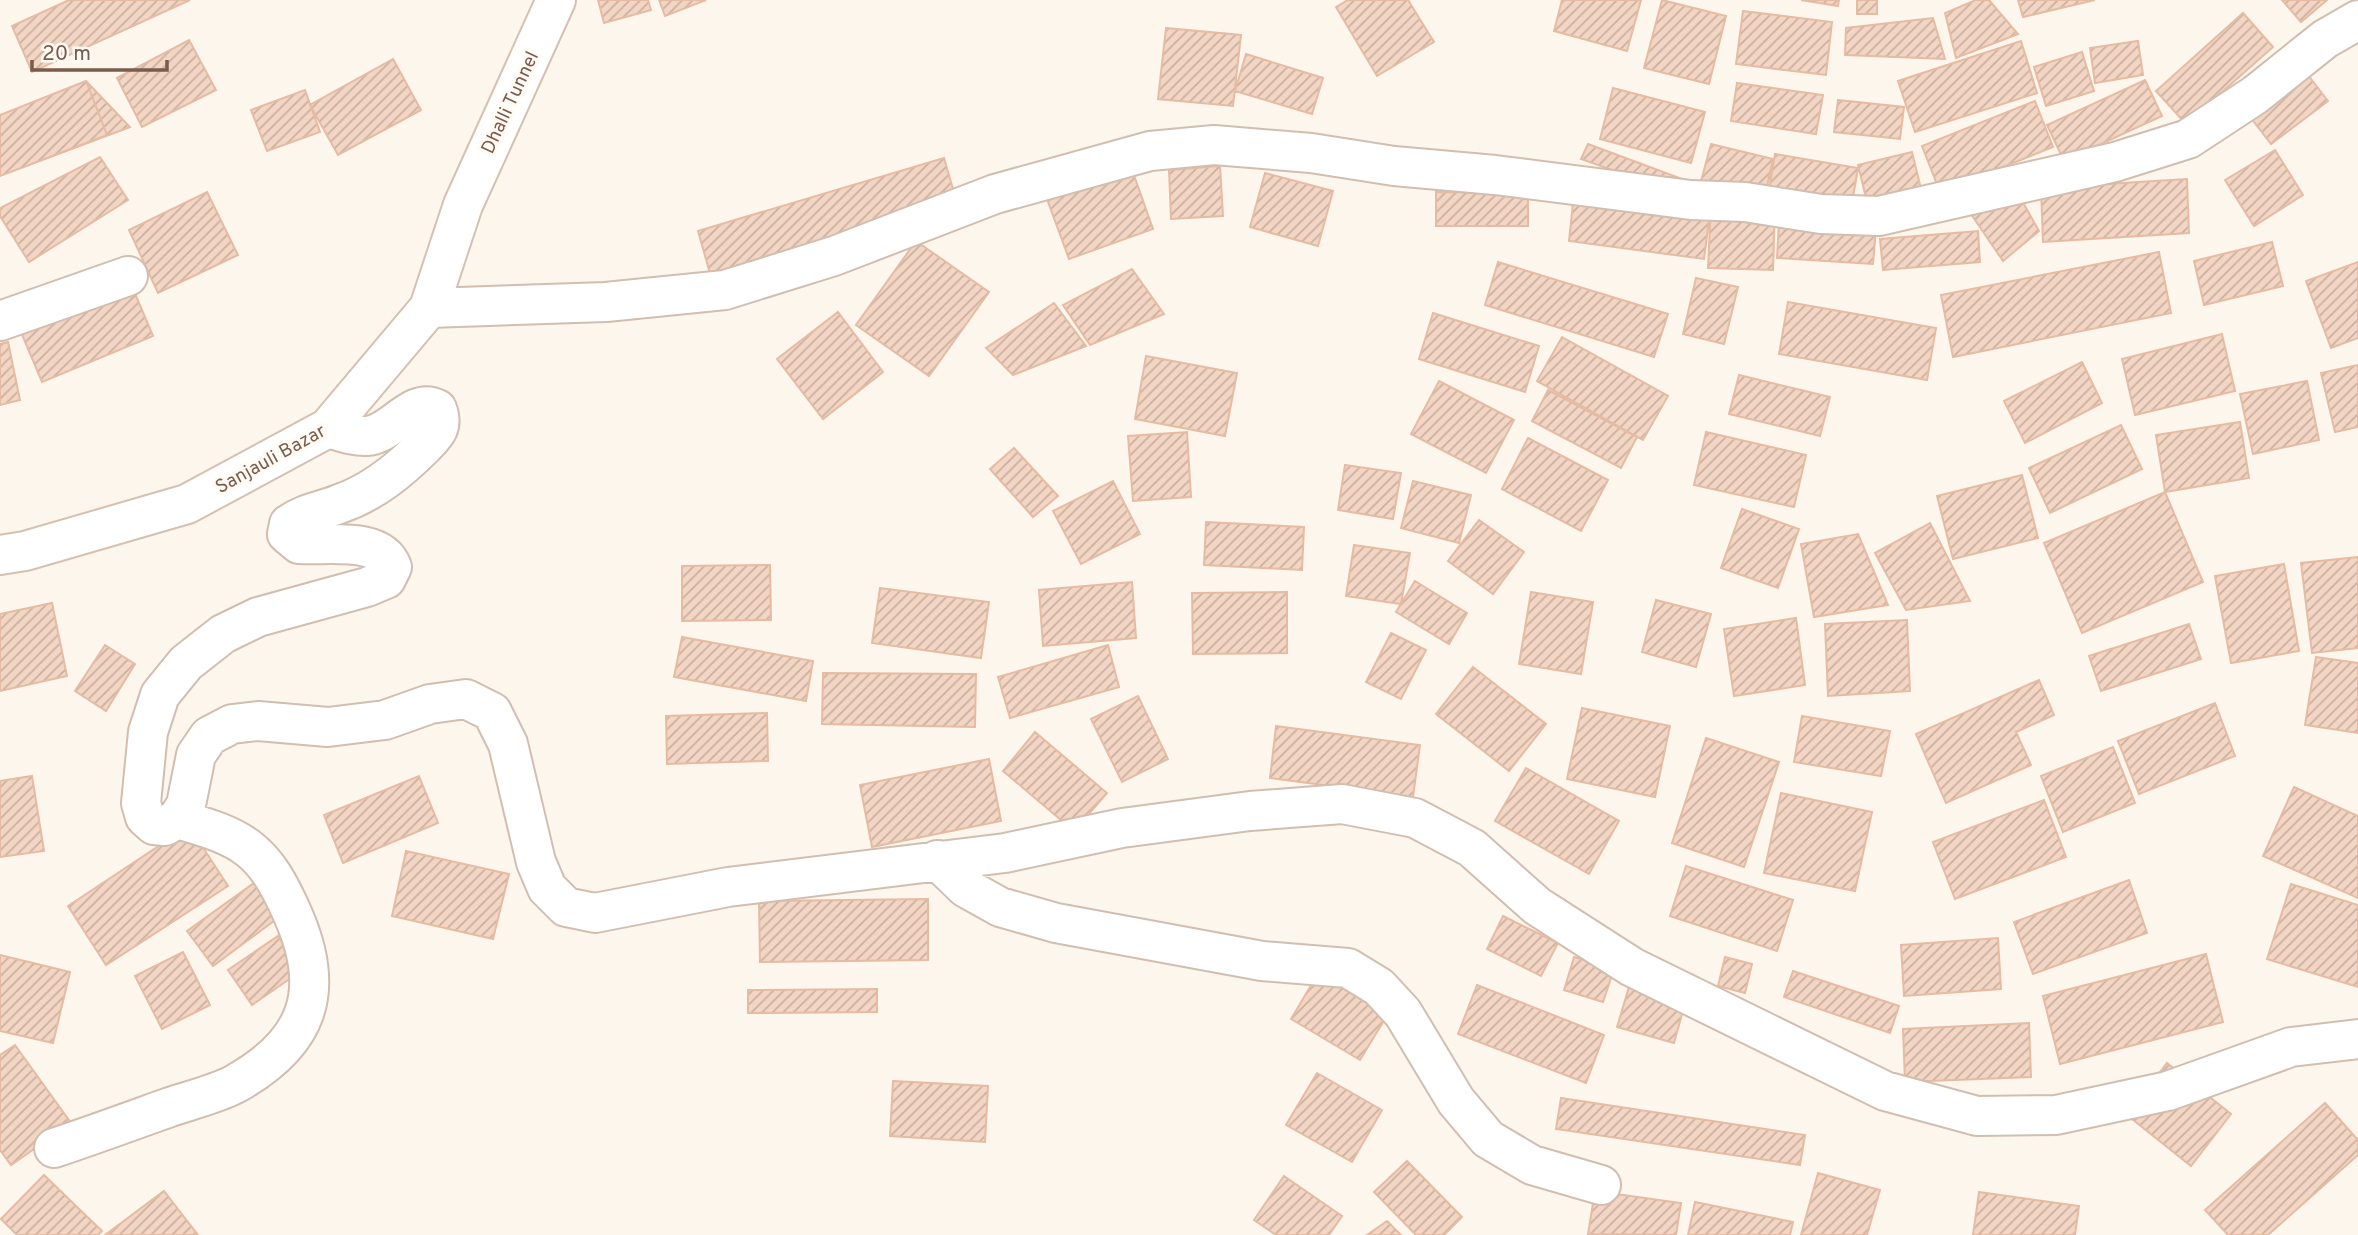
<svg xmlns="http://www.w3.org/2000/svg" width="2358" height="1235" viewBox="0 0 2358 1235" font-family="Overpass,sans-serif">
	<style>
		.building { fill: url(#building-hatch); stroke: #e6bba3; stroke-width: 2 }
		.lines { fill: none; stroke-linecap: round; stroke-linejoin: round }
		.street-casing { stroke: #d1beb0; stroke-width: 42 }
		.secondary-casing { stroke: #d6c0b0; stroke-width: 42 }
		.street { stroke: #fff; stroke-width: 38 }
		.secondary { stroke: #fff; stroke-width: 38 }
		.labels { text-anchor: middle; stroke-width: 7; stroke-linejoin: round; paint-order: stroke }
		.street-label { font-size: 19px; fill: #7a5c4d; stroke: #fffaf3 }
	</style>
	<defs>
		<pattern id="building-hatch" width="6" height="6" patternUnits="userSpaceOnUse" patternTransform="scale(1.75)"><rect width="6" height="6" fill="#f3d5c3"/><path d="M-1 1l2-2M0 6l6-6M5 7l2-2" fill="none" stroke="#cab0a1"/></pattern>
	</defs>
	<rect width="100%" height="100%" fill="#fdf6ec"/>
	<path class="building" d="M 69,0 L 190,0 L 32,72 L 12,26 Z
		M 598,0 L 648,0 L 651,10 L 604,23 Z
		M 659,0 L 706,0 L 665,16 Z
		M 1348,0 L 1408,0 L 1434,42 L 1377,76 L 1336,7 Z
		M 1562,0 L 1641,0 L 1627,51 L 1554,31 Z
		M 1662,0 L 1726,16 L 1709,84 L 1644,68 Z
		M 1801,0 L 1839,0 L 1838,6 Z
		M 1857,0 L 1877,0 L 1877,14 L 1857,14 Z
		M 1976,0 L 1989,0 L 2018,34 L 1956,58 L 1945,13 Z
		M 2018,0 L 2095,0 L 2023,17 Z
		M 2282,0 L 2327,0 L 2301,22 Z
		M 1743,11 L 1832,22 L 1826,75 L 1736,64 Z
		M 2243,13 L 2273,47 L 2186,124 L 2156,91 Z
		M 1933,18 L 1945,59 L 1845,55 L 1846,28 Z
		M 1166,28 L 1241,35 L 1233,106 L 1158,99 Z
		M 189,40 L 216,90 L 142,127 L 117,78 Z
		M 2021,41 L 2037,93 L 1915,132 L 1898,81 Z
		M 2138,41 L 2143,75 L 2095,83 L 2090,48 Z
		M 2082,52 L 2094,91 L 2046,106 L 2034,67 Z
		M 1246,54 L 1323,78 L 1312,114 L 1235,91 Z
		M 393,59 L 421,110 L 338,155 L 310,105 Z
		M 2308,75 L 2328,101 L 2271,144 L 2251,118 Z
		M 2145,80 L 2162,116 L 2064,161 L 2047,125 Z
		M 86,81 L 130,127 L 0,176 L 0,115 Z
		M 86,81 L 107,135 L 0,176 L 0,115 Z
		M 1737,83 L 1823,95 L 1816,134 L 1731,121 Z
		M 1613,88 L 1705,112 L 1691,163 L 1600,139 Z
		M 305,90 L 320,132 L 267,151 L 251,110 Z
		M 1838,100 L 1904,107 L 1900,139 L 1834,132 Z
		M 2035,101 L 2053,147 L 1940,192 L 1922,146 Z
		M 1588,144 L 1693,183 L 1687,197 L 1581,159 Z
		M 1711,144 L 1773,159 L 1764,200 L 1700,185 Z
		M 2275,150 L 2303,195 L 2254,226 L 2225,180 Z
		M 1912,152 L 1922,193 L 1868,206 L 1858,165 Z
		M 1775,154 L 1858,168 L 1851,209 L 1768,195 Z
		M 100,157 L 128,200 L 29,262 L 0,216 L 0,208 Z
		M 944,158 L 957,203 L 711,277 L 698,231 Z
		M 1220,166 L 1223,216 L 1171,219 L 1169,170 Z
		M 1131,167 L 1153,229 L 1069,259 L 1047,199 Z
		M 1265,173 L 1333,191 L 1318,246 L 1250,227 Z
		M 2187,179 L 2189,233 L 2043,242 L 2041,188 Z
		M 2016,190 L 2039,231 L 2003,261 L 1971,214 Z
		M 207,192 L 238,255 L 158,293 L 129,230 Z
		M 1436,192 L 1528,193 L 1528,226 L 1436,226 Z
		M 1573,203 L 1709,220 L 1704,259 L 1569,241 Z
		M 1711,205 L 1775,207 L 1773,270 L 1708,268 Z
		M 1779,222 L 1876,228 L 1873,264 L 1777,258 Z
		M 1978,231 L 1980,262 L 1883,270 L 1880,239 Z
		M 916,241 L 989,292 L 929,376 L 856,325 Z
		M 2272,242 L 2283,286 L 2204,305 L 2194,261 Z
		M 2159,252 L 2171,313 L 1953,357 L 1941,295 Z
		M 1498,262 L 1668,314 L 1654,357 L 1485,305 Z
		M 2358,262 L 2358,338 L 2331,348 L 2306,281 Z
		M 1132,269 L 1164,314 L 1090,345 L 1063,305 Z
		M 1696,278 L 1738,287 L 1724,344 L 1683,334 Z
		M 131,284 L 153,336 L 42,382 L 20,330 Z
		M 1788,302 L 1936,328 L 1927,380 L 1779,354 Z
		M 1054,303 L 1086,346 L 1013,375 L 986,348 Z
		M 838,312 L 883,372 L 823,419 L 777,359 Z
		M 1433,313 L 1539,346 L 1525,392 L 1419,359 Z
		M 2222,334 L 2235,391 L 2135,415 L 2122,359 Z
		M 1562,337 L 1668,396 L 1643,440 L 1537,381 Z
		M 8,342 L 20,400 L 0,405 L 0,344 Z
		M 1146,356 L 1237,373 L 1225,436 L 1135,419 Z
		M 2082,362 L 2102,403 L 2025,443 L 2004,401 Z
		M 2358,365 L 2358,427 L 2335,432 L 2321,373 Z
		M 1739,375 L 1830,397 L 1820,436 L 1729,414 Z
		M 1439,381 L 1514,420 L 1486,473 L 1411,434 Z
		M 2307,381 L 2319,440 L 2253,454 L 2240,394 Z
		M 1548,390 L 1637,437 L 1621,468 L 1532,421 Z
		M 2240,422 L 2249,478 L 2165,492 L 2156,435 Z
		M 2121,425 L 2142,469 L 2050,513 L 2029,468 Z
		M 1187,432 L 1191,497 L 1133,501 L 1128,436 Z
		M 1706,432 L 1806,455 L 1794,507 L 1694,485 Z
		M 1528,438 L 1608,480 L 1581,531 L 1502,489 Z
		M 1014,448 L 1058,496 L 1033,517 L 990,469 Z
		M 1345,465 L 1401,473 L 1393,519 L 1338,510 Z
		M 2022,475 L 2038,538 L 1953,559 L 1937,496 Z
		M 1113,481 L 1140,534 L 1081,564 L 1053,511 Z
		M 1413,481 L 1471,495 L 1459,543 L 1401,528 Z
		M 2165,492 L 2203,582 L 2082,633 L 2044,543 Z
		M 2165,492 L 2203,582 L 2082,633 L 2044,543 Z
		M 1742,509 L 1799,529 L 1778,588 L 1721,568 Z
		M 1479,520 L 1524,552 L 1493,594 L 1448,561 Z
		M 1206,522 L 1304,527 L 1302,570 L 1204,565 Z
		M 1930,523 L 1970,601 L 1906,610 L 1875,553 Z
		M 1858,534 L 1888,605 L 1814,617 L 1801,544 Z
		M 1354,545 L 1410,553 L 1401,604 L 1346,596 Z
		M 2358,557 L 2358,648 L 2312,653 L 2301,563 Z
		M 2284,564 L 2299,651 L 2231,663 L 2215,576 Z
		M 770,565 L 771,620 L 682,621 L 682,566 Z
		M 1415,581 L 1467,613 L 1449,644 L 1396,612 Z
		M 1132,582 L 1136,638 L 1043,646 L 1039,590 Z
		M 880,588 L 989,602 L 981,658 L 872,643 Z
		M 1287,592 L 1287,653 L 1193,654 L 1192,593 Z
		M 1531,592 L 1593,602 L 1581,674 L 1519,664 Z
		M 1656,600 L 1711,614 L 1696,667 L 1642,652 Z
		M 52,603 L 67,676 L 0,691 L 0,614 Z
		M 1796,618 L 1805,685 L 1734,696 L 1724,629 Z
		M 1907,620 L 1910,691 L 1828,696 L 1825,624 Z
		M 2189,624 L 2201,659 L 2101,691 L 2089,656 Z
		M 1391,633 L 1426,650 L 1401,699 L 1366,682 Z
		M 682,637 L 813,661 L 806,701 L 674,677 Z
		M 105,645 L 135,664 L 106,711 L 75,691 Z
		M 1108,645 L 1119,687 L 1010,718 L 998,677 Z
		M 2316,657 L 2358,663 L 2358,733 L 2305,725 Z
		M 1473,667 L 1546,724 L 1509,771 L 1436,714 Z
		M 823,673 L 976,674 L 975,727 L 822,724 Z
		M 2039,680 L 2054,715 L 2016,732 L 2031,765 L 1946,803 L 1916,734 Z
		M 1138,696 L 1168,759 L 1122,782 L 1091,719 Z
		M 2215,703 L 2235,756 L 2139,794 L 2118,741 Z
		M 1582,708 L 1670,726 L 1655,797 L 1567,779 Z
		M 767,713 L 768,761 L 667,764 L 666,716 Z
		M 1802,716 L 1890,731 L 1881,776 L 1794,762 Z
		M 1276,726 L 1420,745 L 1413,797 L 1270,778 Z
		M 1035,732 L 1107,793 L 1074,831 L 1003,771 Z
		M 1706,738 L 1779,762 L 1744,867 L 1672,843 Z
		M 2113,747 L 2135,803 L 2063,832 L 2041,776 Z
		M 989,759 L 1001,821 L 872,847 L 860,785 Z
		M 1526,768 L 1619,821 L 1589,874 L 1495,821 Z
		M 32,776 L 44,851 L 0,857 L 0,781 Z
		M 419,776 L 438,823 L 343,863 L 324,815 Z
		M 2294,787 L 2358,816 L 2358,898 L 2263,856 Z
		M 1781,793 L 1872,812 L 1855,891 L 1764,873 Z
		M 2044,800 L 2066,857 L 1955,899 L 1933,842 Z
		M 189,826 L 228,886 L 106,965 L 68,906 Z
		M 406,851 L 509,874 L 493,939 L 392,916 Z
		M 1686,866 L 1793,900 L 1777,951 L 1670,916 Z
		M 2129,880 L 2147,933 L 2033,974 L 2014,922 Z
		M 254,883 L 278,918 L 213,966 L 187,931 Z
		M 2291,884 L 2358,905 L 2358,987 L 2267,959 Z
		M 928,899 L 928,960 L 760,962 L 759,901 Z
		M 1503,916 L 1558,943 L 1541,976 L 1487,949 Z
		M 278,936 L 301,971 L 252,1005 L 228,970 Z
		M 1998,938 L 2001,989 L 1904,996 L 1901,945 Z
		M 183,952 L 210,1005 L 162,1029 L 135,976 Z
		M 2206,954 L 2223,1022 L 2060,1064 L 2043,996 Z
		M 0,955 L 70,972 L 53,1043 L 0,1031 Z
		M 1574,957 L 1614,969 L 1603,1002 L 1564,990 Z
		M 1725,957 L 1752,964 L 1745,993 L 1718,986 Z
		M 1322,967 L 1391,1009 L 1360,1060 L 1291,1019 Z
		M 1793,971 L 1899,1006 L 1890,1033 L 1784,997 Z
		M 1477,985 L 1604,1035 L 1586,1083 L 1458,1034 Z
		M 1629,987 L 1685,1003 L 1674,1043 L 1617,1027 Z
		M 877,989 L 877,1012 L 748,1013 L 748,990 Z
		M 2029,1023 L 2031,1077 L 1905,1082 L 1903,1029 Z
		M 15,1045 L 71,1123 L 11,1165 L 0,1150 L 0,1055 Z
		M 2167,1063 L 2231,1114 L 2191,1166 L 2127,1115 Z
		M 1317,1073 L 1382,1110 L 1352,1162 L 1286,1125 Z
		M 893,1081 L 988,1086 L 985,1142 L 890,1136 Z
		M 1561,1098 L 1805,1135 L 1800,1165 L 1556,1129 Z
		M 2325,1103 L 2358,1140 L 2358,1155 L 2268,1235 L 2228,1235 L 2205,1210 Z
		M 1407,1161 L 1462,1217 L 1444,1235 L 1416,1235 L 1374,1192 Z
		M 1818,1173 L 1880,1190 L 1867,1235 L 1801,1235 Z
		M 44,1175 L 102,1231 L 98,1235 L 17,1235 L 1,1219 Z
		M 1284,1176 L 1342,1216 L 1329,1235 L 1276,1235 L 1254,1220 Z
		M 164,1191 L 198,1235 L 105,1235 Z
		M 1595,1191 L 1681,1203 L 1676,1235 L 1588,1234 Z
		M 1979,1192 L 2079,1206 L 2075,1235 L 1973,1235 Z
		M 1695,1202 L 1793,1222 L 1790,1235 L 1688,1235 Z
		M 1387,1221 L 1401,1235 L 1367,1235 Z"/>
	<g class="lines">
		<g class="street-casing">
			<path id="street" d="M 429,308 L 606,302 L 725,290 L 834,256 L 995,194 L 1150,151 L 1214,145 L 1311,153 L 1394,166 L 1495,175 L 1691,200 L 1745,202 L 1821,214 L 1879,216 L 2115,162 L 2188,139 L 2255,95 L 2325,39 L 2358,20
				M 0,321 L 128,276
				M 328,428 C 340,431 354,437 367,436 C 393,434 412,396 437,409 C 444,427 436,434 424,446 C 399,471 372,493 339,504 C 322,511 304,513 289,524 L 287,534 L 299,544 C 328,546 380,536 392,567 L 386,579 L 367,587 L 258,617 L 223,634 L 186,663 L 160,695 L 148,732 L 141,803 L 145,817 L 154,825 L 165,826 L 177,819 L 186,805 L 196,755 L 209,736 L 232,724 L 258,721 L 328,727 L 385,720 L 430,704 L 466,699 L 492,712 L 508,744 L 536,862 L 547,888 L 566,907 L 595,913 L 728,887 L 1005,853 L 1122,828 L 1250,811 L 1342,804 L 1415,818 L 1472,848 L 1537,906 L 1632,967 L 1885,1091 L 1977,1116 L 2056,1115 L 2168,1091 L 2291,1047 L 2358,1039
				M 937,860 L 966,888 L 1000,907 L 1056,923 L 1262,961 L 1348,968 L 1379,987 L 1403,1013 L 1456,1101 L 1488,1139 L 1532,1165 L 1601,1185
				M 54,1148 C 93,1135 131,1121 170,1107 C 191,1100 216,1094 235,1084 C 308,1043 327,992 293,915 C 264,849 245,838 177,819"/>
		</g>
		<g class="secondary-casing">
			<path id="secondary" d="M 0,555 L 25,551 L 187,504 L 328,428 L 429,308 L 463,205 L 556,0"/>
		</g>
		<use href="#street" class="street"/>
		<use href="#secondary" class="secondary"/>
	</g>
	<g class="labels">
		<g class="street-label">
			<text transform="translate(509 102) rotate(-65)" y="7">Dhalli Tunnel</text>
			<text transform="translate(270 458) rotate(-29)" y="7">Sanjauli Bazar</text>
		</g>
	</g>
	<path d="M32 60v10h135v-10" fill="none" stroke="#7a5c4d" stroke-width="3.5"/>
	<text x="42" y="60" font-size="21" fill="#7a5c4d" stroke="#fffaf3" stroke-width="5" paint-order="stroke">20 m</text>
</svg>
